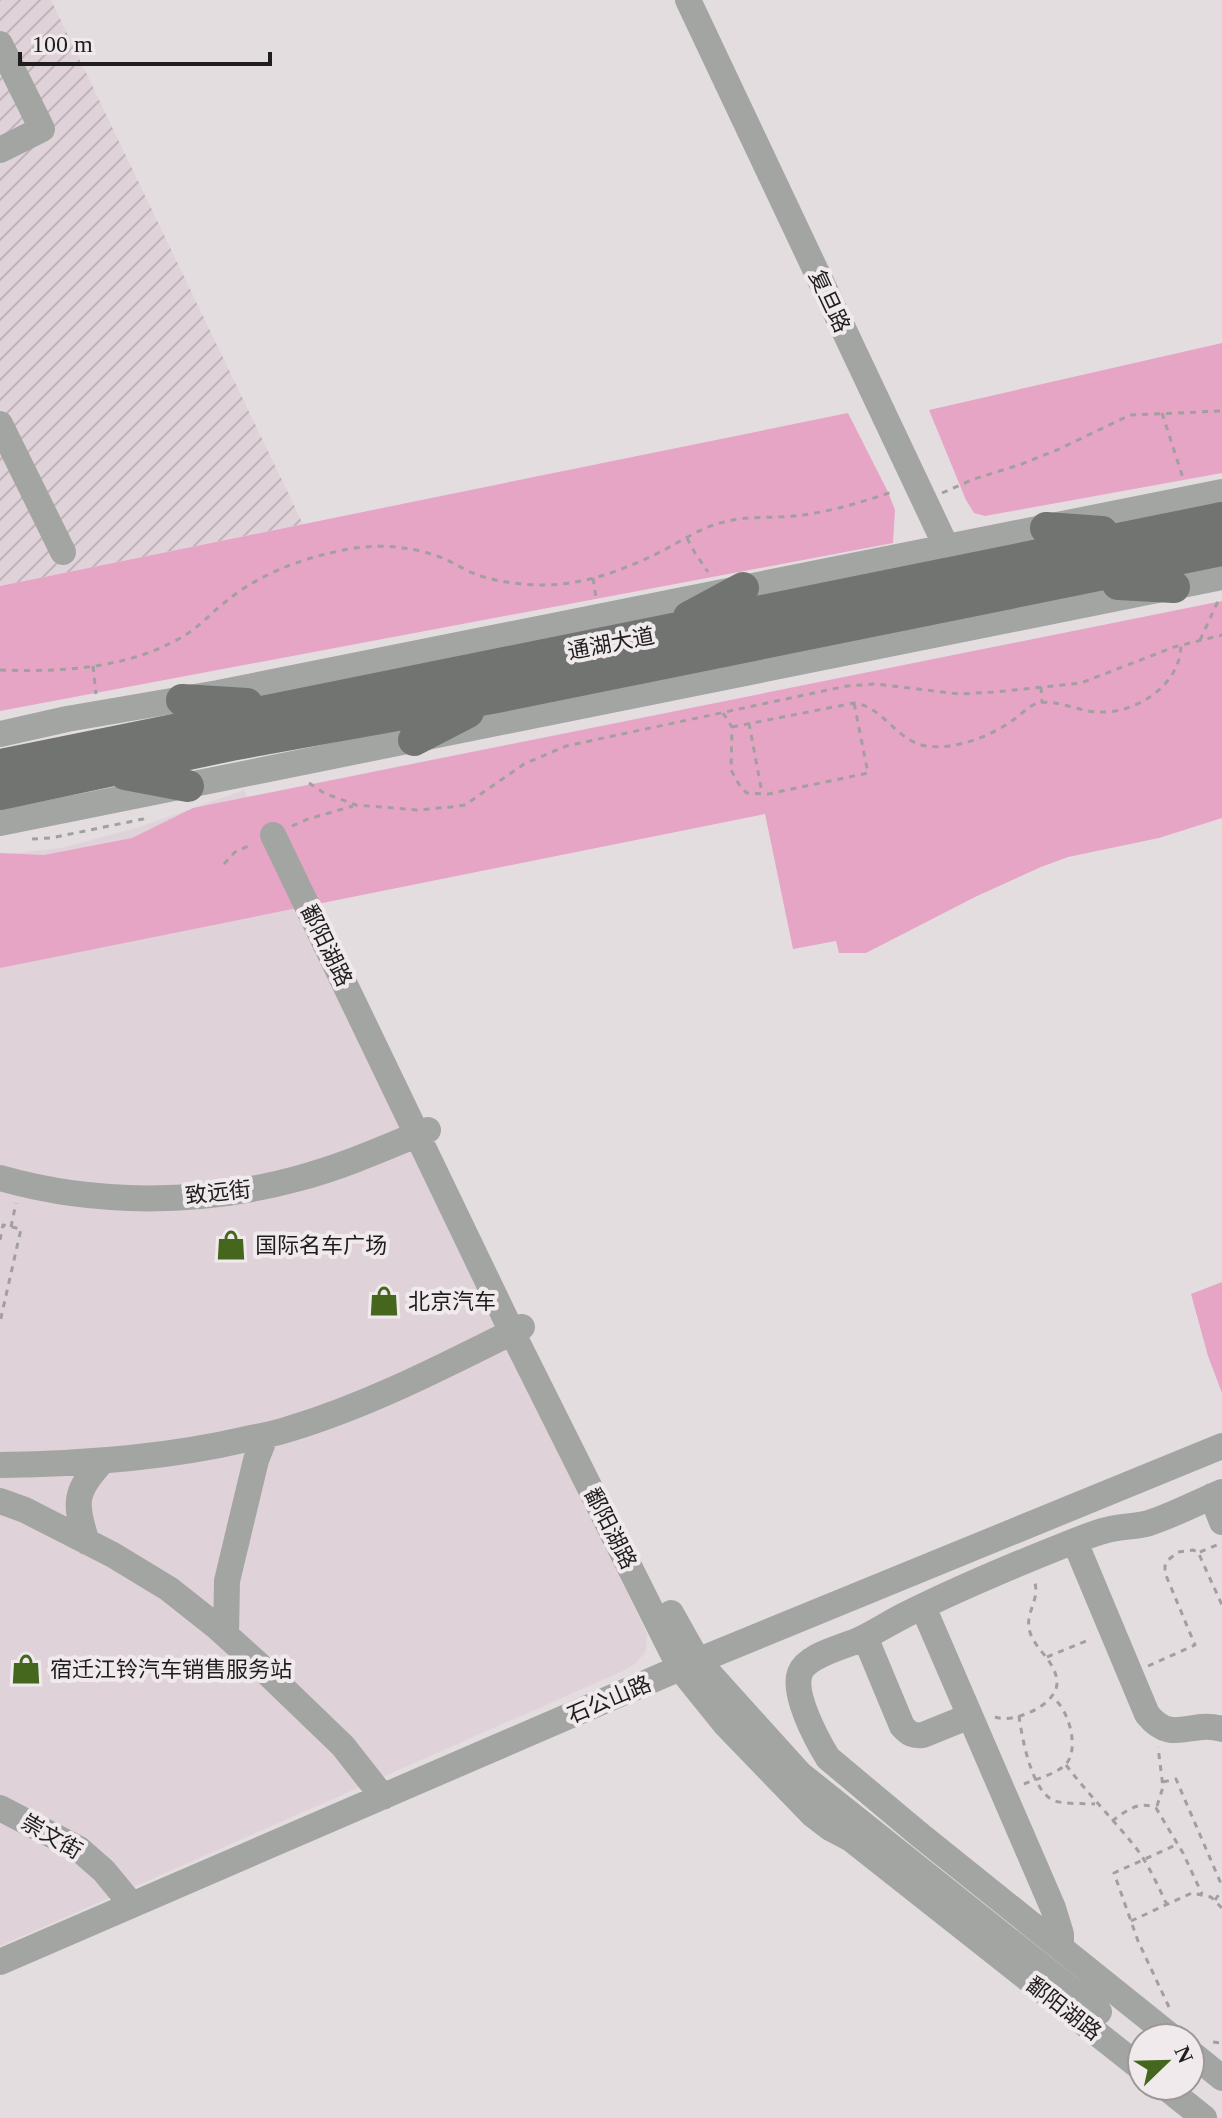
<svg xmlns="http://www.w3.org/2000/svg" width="1222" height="2118" viewBox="0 0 1222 2118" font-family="'Times New Roman','Noto Sans SC',serif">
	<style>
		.built { fill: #e0d2d9 }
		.industrial { fill: url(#industrial-furrows) }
		.green { fill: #e7a5c6 }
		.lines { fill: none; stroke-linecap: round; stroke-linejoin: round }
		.path { stroke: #a39fa0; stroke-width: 3; stroke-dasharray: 6 6; stroke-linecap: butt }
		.minor { stroke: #a3a5a3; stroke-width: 26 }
		.major { stroke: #727471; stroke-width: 32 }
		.labels { text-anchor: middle; stroke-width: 8; stroke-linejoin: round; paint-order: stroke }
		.street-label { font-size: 22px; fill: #1f1d1e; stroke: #f0eaed }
		.poi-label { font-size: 22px; fill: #1f1d1e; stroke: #f0eaed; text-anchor: start }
	</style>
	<defs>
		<pattern id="industrial-furrows" width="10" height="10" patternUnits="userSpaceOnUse" patternTransform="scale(2)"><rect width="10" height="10" fill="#e0d2d9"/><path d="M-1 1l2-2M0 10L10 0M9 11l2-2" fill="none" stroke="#c0b4ba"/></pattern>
	</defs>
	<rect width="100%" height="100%" fill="#e3dddf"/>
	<path class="built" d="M 244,790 L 647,1634 L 646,1651 L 636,1663 L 625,1670 L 0,1946 L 0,855 L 61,848 L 140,827 Z"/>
	<path class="industrial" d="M 0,0 L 51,0 L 303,524 L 0,586 Z"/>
	<path class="green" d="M 1222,343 L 1222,473 L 985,516 L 974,513 L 966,500 L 929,410 Z
		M 848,413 L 888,492 L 895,510 L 893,543 L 0,711 L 0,586 Z
		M 1222,601 L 1222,818 L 1159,838 L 1068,857 L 1041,867 L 975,897 L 866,953 L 839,953 L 836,941 L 793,949 L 765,814 L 0,968 L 0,853 L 44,855 L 132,838 L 193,808 Z
		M 1222,1282 L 1222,1393 L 1208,1356 L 1191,1294 Z"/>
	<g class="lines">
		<path class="path" d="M 1162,413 L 1183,478
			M 942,493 L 974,479 L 1019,465 L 1057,450 L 1130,415 L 1222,411
			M 687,538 L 695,553 L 708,572
			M 593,578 L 596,598
			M 1200,640 L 1219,599
			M 93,666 L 96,694
			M 0,670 C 61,672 127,669 182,637 C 198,628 210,614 224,603 C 257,575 302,558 344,550 C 378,543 413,546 445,559 C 456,564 466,571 478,575 C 498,582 522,585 543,585 C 585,585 627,569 664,550 C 683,540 702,527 724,522 C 749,515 776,519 802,515 C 834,511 865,501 895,491
			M 1041,687 L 1042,703
			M 723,713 L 732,727 L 731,770 L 741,788 L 747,793 L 768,794 L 868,773 L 854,703
			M 749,723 L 762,793
			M 732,727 L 854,703 C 883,706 896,741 926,746 C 954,750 990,737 1013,720 C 1021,715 1029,705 1038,703 C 1058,699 1079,712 1099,712 C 1136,714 1180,685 1181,646
			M 309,783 L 324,793 L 356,805 L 417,810 L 451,807 L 465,805 L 524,764 L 566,746 L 847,686 L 876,684 L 959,694 L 996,692 L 1081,683 L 1174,647 L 1222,635
			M 292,826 L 308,819 L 353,806
			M 32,839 L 51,838 L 143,819 L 149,815
			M 224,864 L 235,852 L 253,844
			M 11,1227 L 16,1203
			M 0,1240 L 3,1225 L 21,1229 L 0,1322
			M 1200,1552 L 1219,1544
			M 1047,1657 L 1091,1639
			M 1148,1666 L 1195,1645 L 1165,1573 L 1165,1566 L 1168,1560 L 1178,1552 L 1193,1550 L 1198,1552 L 1222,1605
			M 1019,1716 C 1022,1738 1031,1787 1051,1799 C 1060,1805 1084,1803 1095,1804
			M 995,1717 C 1013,1724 1058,1705 1057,1682 C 1056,1660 1032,1648 1029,1628 C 1026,1611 1041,1598 1034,1580
			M 1066,1765 C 1088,1794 1114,1820 1136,1848 C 1149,1865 1158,1886 1167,1905
			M 1163,1782 L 1176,1779 L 1222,1886
			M 1024,1784 C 1036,1779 1053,1775 1064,1766 C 1081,1752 1069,1709 1053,1698
			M 1157,1806 L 1163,1787 L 1158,1747
			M 1112,1821 C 1126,1811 1139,1800 1156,1808 L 1183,1853 L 1202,1894
			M 1215,1900 L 1222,1890
			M 1131,1921 L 1192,1893 L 1211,1897 L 1222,1908
			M 1169,2007 L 1138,1941 L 1114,1873 L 1178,1844
			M 1213,2042 L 1222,2043"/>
		<path class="minor" d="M 688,0 L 953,561
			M 0,44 L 42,129 L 0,150
			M 0,424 L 63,552
			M 0,734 L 67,719 L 218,693 L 1222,492
			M 0,823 L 1222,577
			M 273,835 L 512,1332 L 680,1668 L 726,1725 L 813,1815 L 830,1828 L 851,1839 L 1142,2069
			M 0,1178 C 95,1205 200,1205 296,1179 C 342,1167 385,1148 428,1130
			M 0,1465 C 83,1464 166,1458 247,1439 C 261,1436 275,1434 289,1429 C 371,1404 446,1365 522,1327
			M 1212,1496 L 1222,1522
			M 0,1501 L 25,1510 L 113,1555 L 169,1589 L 217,1627 L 259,1665 L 343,1746 L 383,1797
			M 87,1542 C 74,1503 74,1491 103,1461
			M 1075,1542 L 1147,1714 C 1172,1746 1192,1719 1222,1729
			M 923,1607 L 1053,1908 L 1061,1934 L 1061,1948
			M 671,1613 L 698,1661 L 800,1774 L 1099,2012
			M 226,1635 L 227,1581 L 256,1460 L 266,1435
			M 865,1637 L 902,1726 C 909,1734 913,1736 923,1735 L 970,1716
			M 0,1808 L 79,1849 L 104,1871 L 132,1905
			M 0,1962 L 680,1668 L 1222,1446
			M 1173,2038 L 920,1835 L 828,1758 C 817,1740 792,1694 800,1673 C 807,1654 846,1647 863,1638 C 877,1631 891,1622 905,1615 C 957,1589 1014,1565 1067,1544 C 1080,1539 1094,1533 1107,1530 C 1121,1526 1136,1527 1149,1523 C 1174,1515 1198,1502 1222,1492
			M 1190,2052 L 1222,2078
			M 1164,2086 L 1204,2118"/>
		<path class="major" d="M 1046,528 L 1102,532
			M 1118,584 L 1174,587
			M 689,617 L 743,588
			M 182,700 L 247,704
			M 414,740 L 468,712
			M 0,765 L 1222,518
			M 125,774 L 188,786
			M 0,794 L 231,745 L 497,697 L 1222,550"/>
	</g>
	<defs>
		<g id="shop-bare" transform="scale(2.4)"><path d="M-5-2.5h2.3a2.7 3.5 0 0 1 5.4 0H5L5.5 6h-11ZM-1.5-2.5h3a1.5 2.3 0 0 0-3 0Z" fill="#44661d" stroke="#f0eaed" stroke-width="2.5" paint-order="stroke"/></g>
	</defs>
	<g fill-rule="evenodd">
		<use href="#shop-bare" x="231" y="1245"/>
		<use href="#shop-bare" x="384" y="1301"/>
		<use href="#shop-bare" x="26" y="1669"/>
	</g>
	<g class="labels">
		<g class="street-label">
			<text transform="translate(830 301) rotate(65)" y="8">复旦路</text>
			<text transform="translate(611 643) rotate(-11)" y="8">通湖大道</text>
			<text transform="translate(327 945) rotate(64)" y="8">鄱阳湖路</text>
			<text transform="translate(218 1192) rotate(-6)" y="8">致远街</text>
			<text transform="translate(611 1528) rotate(63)" y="8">鄱阳湖路</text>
			<text transform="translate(609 1699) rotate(-23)" y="8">石公山路</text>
			<text transform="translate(52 1836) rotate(30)" y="8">崇文街</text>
			<text transform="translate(1064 2008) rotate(38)" y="8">鄱阳湖路</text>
		</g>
		<g class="poi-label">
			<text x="255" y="1253">国际名车广场</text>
			<text x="408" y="1309">北京汽车</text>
			<text x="50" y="1677">宿迁江铃汽车销售服务站</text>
		</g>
	</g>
	<g transform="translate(1166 2062) rotate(67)"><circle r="38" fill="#f0eaed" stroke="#9c989a" stroke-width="2"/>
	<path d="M0-6L14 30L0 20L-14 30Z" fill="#44661d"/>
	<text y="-12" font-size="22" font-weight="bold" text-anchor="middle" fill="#1f1d1e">N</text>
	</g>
	<path d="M20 52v12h250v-12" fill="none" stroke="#1f1d1e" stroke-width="4"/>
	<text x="32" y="52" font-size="24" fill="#1f1d1e" stroke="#f0eaed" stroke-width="6" paint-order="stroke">100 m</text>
</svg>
